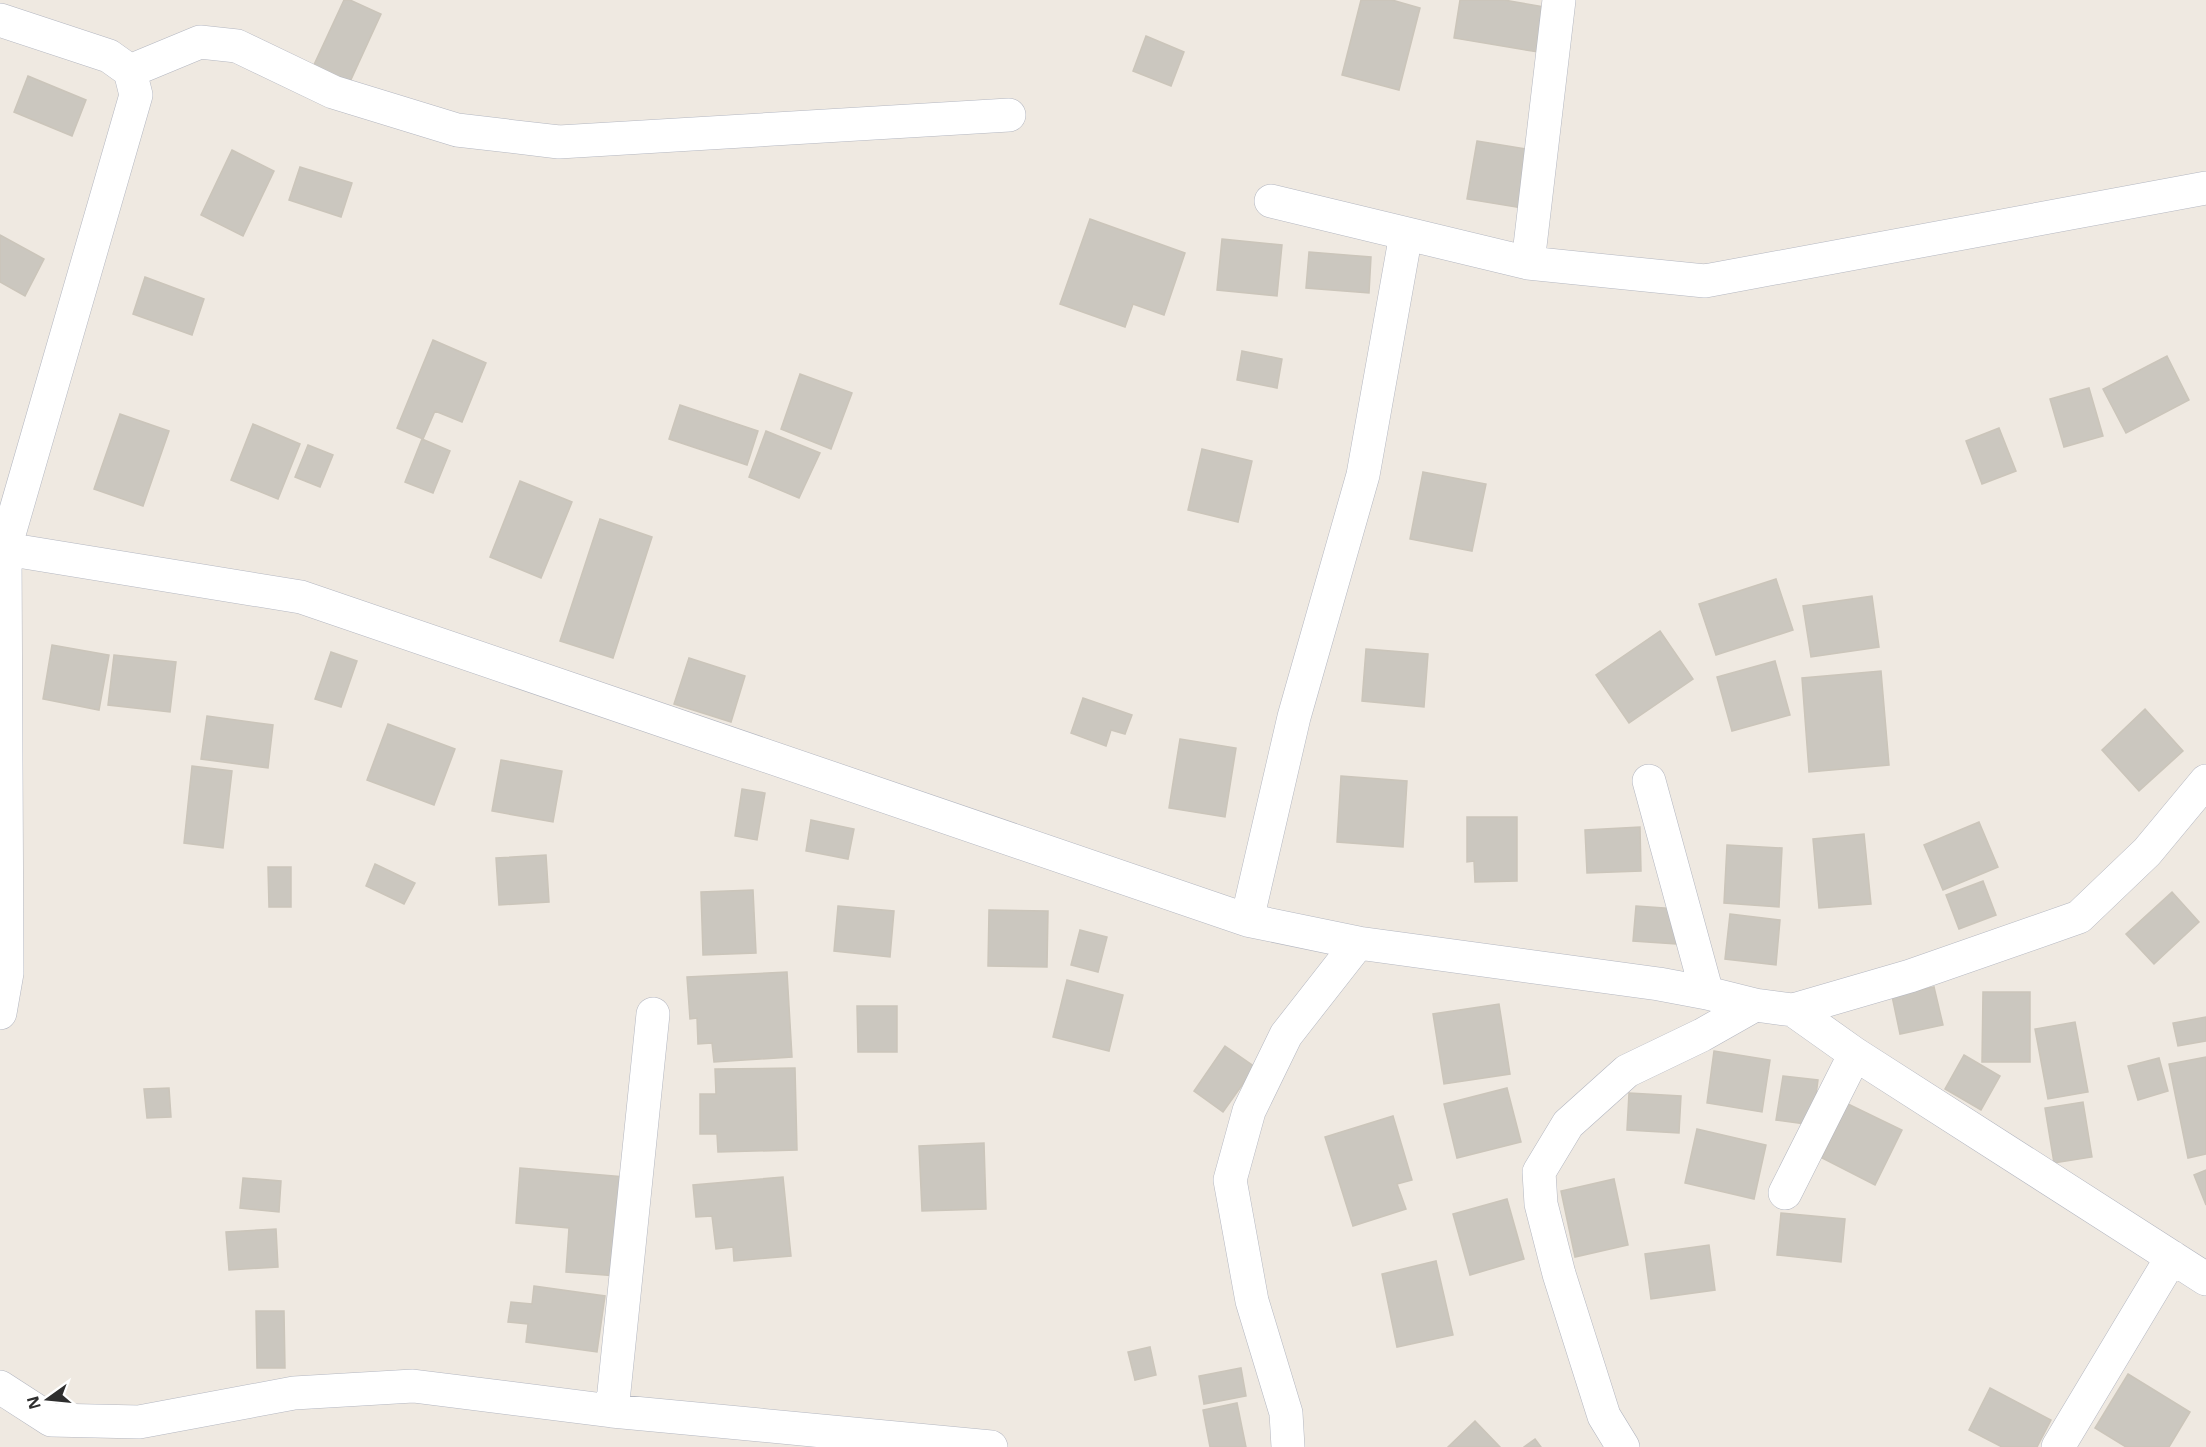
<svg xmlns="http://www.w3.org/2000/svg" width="2206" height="1447" viewBox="0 0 2206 1447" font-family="'Open Sans',sans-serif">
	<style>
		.building { fill: #cbc7bf; stroke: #cbc5ba; stroke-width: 1.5 }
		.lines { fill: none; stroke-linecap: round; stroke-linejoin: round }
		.minor-casing { stroke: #b4b7c1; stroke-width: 34 }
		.minor { stroke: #fff; stroke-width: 33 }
	</style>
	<rect width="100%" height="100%" fill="#efe9e1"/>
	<path class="building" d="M 344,0 L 350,0 L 381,14 L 349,84 L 313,67 Z
		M 1361,0 L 1392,0 L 1420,8 L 1399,90 L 1342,75 Z
		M 1460,0 L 1504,0 L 1545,7 L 1538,52 L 1454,38 Z
		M 1146,36 L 1184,52 L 1171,86 L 1133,71 Z
		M 28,76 L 86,100 L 72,136 L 14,112 Z
		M 1477,141 L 1532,150 L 1522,208 L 1467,199 Z
		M 232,150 L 274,171 L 243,236 L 201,215 Z
		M 300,167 L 352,183 L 341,217 L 289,200 Z
		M 1090,219 L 1185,253 L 1164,315 L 1133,304 L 1125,327 L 1060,304 Z
		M 0,235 L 44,259 L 25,296 L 0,282 Z
		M 1222,239 L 1282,245 L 1277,296 L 1217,290 Z
		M 1309,252 L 1371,257 L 1369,293 L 1306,288 Z
		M 145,277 L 204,299 L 192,335 L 133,314 Z
		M 433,340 L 486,363 L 462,422 L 435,411 L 423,439 L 397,428 Z
		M 1242,351 L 1282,359 L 1277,388 L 1237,380 Z
		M 2167,356 L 2189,400 L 2126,433 L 2103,389 Z
		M 800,374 L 852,393 L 831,449 L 781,429 Z
		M 2089,388 L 2103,436 L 2064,447 L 2050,399 Z
		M 680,405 L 758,431 L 747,465 L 669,439 Z
		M 120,414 L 169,431 L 143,506 L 94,489 Z
		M 253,424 L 300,444 L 278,499 L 231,480 Z
		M 1999,428 L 2016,471 L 1982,484 L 1966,441 Z
		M 766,431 L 820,453 L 799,498 L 749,477 Z
		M 422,439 L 450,451 L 433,493 L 405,482 Z
		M 308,445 L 333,455 L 320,487 L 295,477 Z
		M 1202,449 L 1252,461 L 1238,522 L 1188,510 Z
		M 1423,472 L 1486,484 L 1472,551 L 1410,539 Z
		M 520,481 L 572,502 L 541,578 L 490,557 Z
		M 600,519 L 652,537 L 613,658 L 560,641 Z
		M 1776,579 L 1793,630 L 1716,655 L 1699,604 Z
		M 1872,596 L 1879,647 L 1811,657 L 1803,606 Z
		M 1660,631 L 1693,679 L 1629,723 L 1596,675 Z
		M 52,645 L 109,655 L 99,710 L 43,699 Z
		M 1366,649 L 1428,654 L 1424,707 L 1362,701 Z
		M 331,652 L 357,661 L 341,707 L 315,699 Z
		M 114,655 L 176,662 L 170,712 L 108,705 Z
		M 689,658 L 745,676 L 731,722 L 674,704 Z
		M 1775,661 L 1790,715 L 1732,731 L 1717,677 Z
		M 1881,671 L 1889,765 L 1809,772 L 1802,678 Z
		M 1083,698 L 1132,715 L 1125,734 L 1111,730 L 1106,746 L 1071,733 Z
		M 2145,709 L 2183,751 L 2139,791 L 2102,750 Z
		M 207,716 L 273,725 L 268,768 L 201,759 Z
		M 388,724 L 455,749 L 434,805 L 367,780 Z
		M 1180,739 L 1236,748 L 1225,817 L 1169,808 Z
		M 501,760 L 562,771 L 553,822 L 492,811 Z
		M 192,766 L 232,771 L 223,848 L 184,843 Z
		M 1341,776 L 1407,781 L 1403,847 L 1337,842 Z
		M 742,789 L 765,793 L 757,840 L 735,836 Z
		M 1467,817 L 1517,817 L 1517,881 L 1475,882 L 1474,861 L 1467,862 Z
		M 811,820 L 854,829 L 848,859 L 806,851 Z
		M 1979,822 L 1998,867 L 1943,890 L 1924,845 Z
		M 1640,827 L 1641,871 L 1587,873 L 1585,830 Z
		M 1864,834 L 1871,904 L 1819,908 L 1813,839 Z
		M 1727,845 L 1782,848 L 1779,907 L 1724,903 Z
		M 546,855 L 549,902 L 499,905 L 496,858 Z
		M 375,864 L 415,883 L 404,904 L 366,886 Z
		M 268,867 L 291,867 L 291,907 L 269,907 Z
		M 1983,881 L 1996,915 L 1959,929 L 1946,895 Z
		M 753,890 L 756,953 L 703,955 L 701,892 Z
		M 2172,892 L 2199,922 L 2154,964 L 2126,934 Z
		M 838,906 L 894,911 L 890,957 L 834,951 Z
		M 1636,906 L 1678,909 L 1676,944 L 1633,941 Z
		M 989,910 L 1048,911 L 1047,967 L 988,966 Z
		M 1730,914 L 1780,920 L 1776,965 L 1725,959 Z
		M 1080,930 L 1107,937 L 1098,972 L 1071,965 Z
		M 787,972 L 792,1057 L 714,1062 L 712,1043 L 698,1044 L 697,1018 L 690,1019 L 687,977 Z
		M 1067,980 L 1123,995 L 1109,1051 L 1053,1037 Z
		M 1934,987 L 1943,1025 L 1900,1034 L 1892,996 Z
		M 1983,992 L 2030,992 L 2030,1062 L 1982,1062 Z
		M 1499,1004 L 1510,1074 L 1444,1084 L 1433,1014 Z
		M 857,1006 L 897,1006 L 897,1052 L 858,1052 Z
		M 2206,1017 L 2206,1041 L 2178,1046 L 2173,1023 Z
		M 2075,1022 L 2088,1092 L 2048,1099 L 2035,1029 Z
		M 1225,1046 L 1255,1067 L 1223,1112 L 1194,1091 Z
		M 1714,1051 L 1770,1060 L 1762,1112 L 1707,1103 Z
		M 1964,1055 L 2000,1076 L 1981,1110 L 1945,1089 Z
		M 2206,1057 L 2206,1154 L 2188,1158 L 2169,1064 Z
		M 2159,1058 L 2168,1091 L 2138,1100 L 2128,1066 Z
		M 795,1068 L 797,1150 L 718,1152 L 717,1134 L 700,1134 L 700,1094 L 716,1094 L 715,1069 Z
		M 1783,1076 L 1818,1080 L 1812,1125 L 1776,1120 Z
		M 169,1088 L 171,1117 L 147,1118 L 144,1089 Z
		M 1507,1088 L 1521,1142 L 1457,1158 L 1444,1104 Z
		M 1629,1093 L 1681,1096 L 1679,1133 L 1627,1130 Z
		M 2083,1102 L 2092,1157 L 2054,1163 L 2045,1108 Z
		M 1848,1104 L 1902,1130 L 1875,1185 L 1822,1158 Z
		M 1393,1116 L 1412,1180 L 1397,1184 L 1406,1209 L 1353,1226 L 1325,1137 Z
		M 1697,1129 L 1766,1145 L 1754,1199 L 1685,1183 Z
		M 984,1143 L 986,1209 L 922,1211 L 919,1146 Z
		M 520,1168 L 625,1177 L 617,1276 L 566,1272 L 569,1228 L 516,1223 Z
		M 2206,1170 L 2206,1205 L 2194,1175 Z
		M 783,1177 L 791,1256 L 734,1261 L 733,1247 L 716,1249 L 712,1216 L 696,1217 L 693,1185 Z
		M 243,1178 L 281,1181 L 279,1212 L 240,1208 Z
		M 1614,1179 L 1628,1245 L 1575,1257 L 1561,1191 Z
		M 1507,1199 L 1524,1259 L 1470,1275 L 1453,1214 Z
		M 1781,1213 L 1845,1219 L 1841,1262 L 1777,1255 Z
		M 276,1229 L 278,1267 L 229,1270 L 226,1232 Z
		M 1709,1245 L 1715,1290 L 1651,1299 L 1645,1254 Z
		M 1436,1261 L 1453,1335 L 1397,1347 L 1382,1274 Z
		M 534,1286 L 605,1296 L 597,1352 L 526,1342 L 528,1324 L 508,1322 L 511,1302 L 532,1304 Z
		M 256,1311 L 284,1311 L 285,1368 L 257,1368 Z
		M 1150,1347 L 1156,1375 L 1135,1380 L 1128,1352 Z
		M 1241,1368 L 1246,1396 L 1204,1404 L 1199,1376 Z
		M 2128,1374 L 2190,1412 L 2169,1447 L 2126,1447 L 2095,1428 Z
		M 1990,1388 L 2051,1420 L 2037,1447 L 2002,1447 L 1969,1430 Z
		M 1237,1403 L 1246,1447 L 1210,1447 L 1203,1410 Z
		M 1475,1421 L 1500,1447 L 1448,1447 Z
		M 1535,1439 L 1541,1447 L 1524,1447 Z"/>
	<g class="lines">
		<g class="minor-casing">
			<path id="minor" d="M 0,20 L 109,56 L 130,71 L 136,95 L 5,548 L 7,973 L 0,1013
				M 130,71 L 200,42 L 237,46 L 333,92 L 457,130 L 559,142 L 1009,115
				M 1271,201 L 1528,263 L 1705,281 L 2206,188
				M 1528,263 L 1559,0
				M 0,548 L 301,597 L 1247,920 L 1358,943 L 1659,984 L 1707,993 L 1755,1005 L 1793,1010 L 1910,976 L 2079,917 L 2147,852 L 2206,781
				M 1649,781 L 1707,993
				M 1247,920 L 1294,717 L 1363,475 L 1406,234
				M 1793,1010 L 1855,1054 L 2206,1279
				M 1785,1193 L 1855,1054
				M 0,1387 L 51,1420 L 139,1422 L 294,1393 L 413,1386 L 612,1411 L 991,1447
				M 612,1411 L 653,1014
				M 1288,1447 L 1286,1413 L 1252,1301 L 1230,1180 L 1249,1111 L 1286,1035 L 1358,943
				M 1623,1447 L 1604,1416 L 1559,1274 L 1541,1204 L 1539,1172 L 1568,1124 L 1627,1071 L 1702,1035 L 1755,1005
				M 2058,1447 L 2172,1257"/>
		</g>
		<use href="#minor" class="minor"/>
	</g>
	<g transform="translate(48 1399) rotate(255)" stroke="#ffffff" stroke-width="4.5" paint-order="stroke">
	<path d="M0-4.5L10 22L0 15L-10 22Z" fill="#2e2e2e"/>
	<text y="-9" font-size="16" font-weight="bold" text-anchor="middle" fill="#2e2e2e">N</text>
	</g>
</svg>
